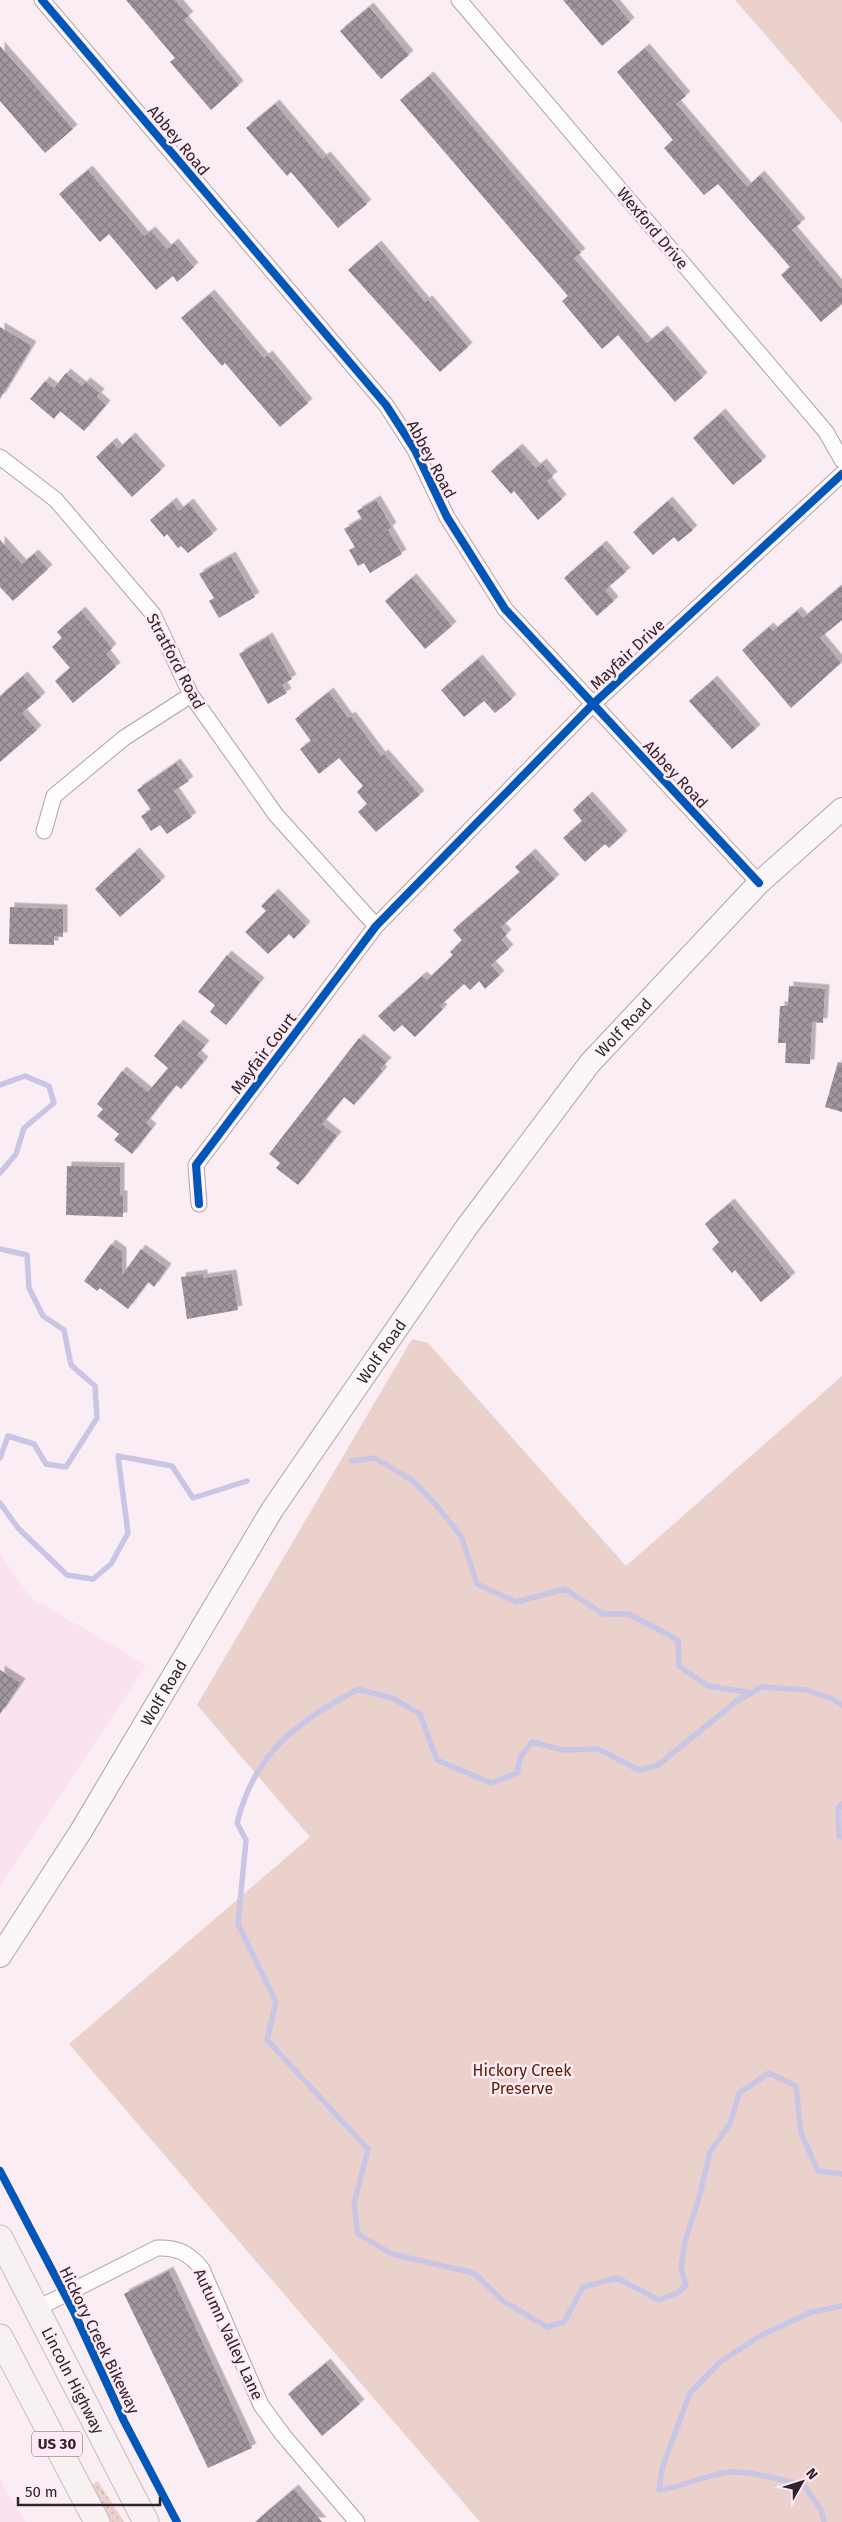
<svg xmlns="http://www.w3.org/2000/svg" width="842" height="2522" viewBox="0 0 842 2522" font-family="'Fira Sans',sans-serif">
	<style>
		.built { fill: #fae2ee }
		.grass { fill: url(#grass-dots) }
		.park { fill: #ead1cb }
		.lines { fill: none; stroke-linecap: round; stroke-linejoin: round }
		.stream { stroke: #c8c5e5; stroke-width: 5.5 }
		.building { fill: url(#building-cross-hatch); filter: url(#shadow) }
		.minor-casing { stroke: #aea3a8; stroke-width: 17 }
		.secondary-casing { stroke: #aea3a8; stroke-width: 24 }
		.primary-casing { stroke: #c9babe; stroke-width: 27 }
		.minor { stroke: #fefcfd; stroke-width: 15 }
		.secondary { stroke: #fbf7f8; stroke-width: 22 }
		.primary { stroke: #f7f1f2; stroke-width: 25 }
		.cycleway-casing { stroke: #ffe9f4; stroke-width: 11 }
		.cycleway { stroke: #0057b8; stroke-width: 8 }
		.labels { text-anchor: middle; stroke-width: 5; stroke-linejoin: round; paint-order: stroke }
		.shield { fill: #ffe9f4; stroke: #6e5e67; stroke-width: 1 }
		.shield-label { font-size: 15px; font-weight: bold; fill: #30232a }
		.street-label { font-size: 16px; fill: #30232a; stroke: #ffe9f4 }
		.park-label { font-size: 16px; fill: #582101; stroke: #ffe9f4 }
	</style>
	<defs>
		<pattern id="grass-dots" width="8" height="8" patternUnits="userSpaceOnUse" patternTransform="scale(1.25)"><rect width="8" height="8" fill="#ead1cb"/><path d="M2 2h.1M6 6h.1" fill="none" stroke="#c9b3ae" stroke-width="1.8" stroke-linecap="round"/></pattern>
		<pattern id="building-cross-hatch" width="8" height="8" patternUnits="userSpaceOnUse" patternTransform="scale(1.25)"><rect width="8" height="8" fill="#a0979e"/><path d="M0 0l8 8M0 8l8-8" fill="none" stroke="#837b81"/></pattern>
		<filter id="shadow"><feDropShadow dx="4.5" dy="-4.5" stdDeviation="0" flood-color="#0004"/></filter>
	</defs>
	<rect width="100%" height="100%" fill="#faeef4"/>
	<path class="built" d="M 0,1553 L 30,1597 L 146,1665 L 0,1886 Z
		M 0,2479 L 25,2522 L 0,2522 Z"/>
	<path class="grass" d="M 98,2481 L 124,2522 L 111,2522 L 90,2486 Z"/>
	<path class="park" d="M 735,0 L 842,0 L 842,123 Z
		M 412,1339 L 428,1343 L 626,1566 L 842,1376 L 842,2522 L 480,2522 L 69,2044 L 310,1837 L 197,1705 Z"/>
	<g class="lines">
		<path class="stream" d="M 0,1085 L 25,1076 L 49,1086 L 54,1103 L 24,1128 L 16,1154 L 0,1173
			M 0,1249 L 27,1255 L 29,1288 L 43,1316 L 64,1330 L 71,1365 L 95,1386 L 97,1418 L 66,1467 L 46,1464 L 34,1444 L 8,1436 L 0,1458
			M 351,1461 L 375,1458 L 412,1480 L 436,1505 L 461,1536 L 477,1584 L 516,1602 L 565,1589 L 603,1614 L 629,1614 L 678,1640 L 679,1666 L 708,1686 L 752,1693
			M 0,1503 L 18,1528 L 67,1575 L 93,1579 L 111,1564 L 128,1533 L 118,1456 L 172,1466 L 193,1498 L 247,1481
			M 842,1705 L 833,1699 L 806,1690 L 762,1687 L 737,1701 L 658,1765 L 639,1770 L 598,1749 L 563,1750 L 532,1742 L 521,1756 L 517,1773 L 491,1783 L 437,1760 L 420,1714 L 392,1698 L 358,1689 C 297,1723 255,1751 237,1823 L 246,1840 L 238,1924 L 276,2002 L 267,2040 L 368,2149 L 354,2204 L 358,2234 L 392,2254 L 474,2273 L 503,2301 L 547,2327 L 564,2322 L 583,2287 L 617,2278 L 659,2300 L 677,2293 L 686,2285 L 681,2268 L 685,2241 L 700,2194 L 710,2152 L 730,2124 L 739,2093 L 769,2073 L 796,2086 L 801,2133 L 818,2171 L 842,2174
			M 842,1804 L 838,1808 L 839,1836 L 842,1837
			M 824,2522 L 821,2510 L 804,2485 C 782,2481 744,2468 723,2473 C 701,2477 682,2487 659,2490 L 662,2468 L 690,2393 L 720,2362 L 760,2336 L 811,2312 L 842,2306"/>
	</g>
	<path class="building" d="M 126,0 L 175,0 L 189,16 L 184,20 L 239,85 L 211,110 L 170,62 L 175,58 Z
		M 563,0 L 612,0 L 630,22 L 602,46 Z
		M 369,7 L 409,55 L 381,79 L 340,31 Z
		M 0,46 L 73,129 L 45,153 L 0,101 Z
		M 645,48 L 686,96 L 676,104 L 747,187 L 760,175 L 801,223 L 792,230 L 842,289 L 842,304 L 821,322 L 781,275 L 790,267 L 718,184 L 704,195 L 664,148 L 673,140 L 617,72 Z
		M 429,76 L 581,253 L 574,258 L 647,343 L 663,330 L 703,377 L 675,402 L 618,335 L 602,349 L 562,301 L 568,296 L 400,100 Z
		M 275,104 L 322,159 L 326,156 L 367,204 L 338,228 L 291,172 L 287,176 L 246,128 Z
		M 88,170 L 144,236 L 151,231 L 167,249 L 174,243 L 194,267 L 177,282 L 173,276 L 156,290 L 109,234 L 100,242 L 59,194 Z
		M 377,245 L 425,302 L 428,300 L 468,347 L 440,372 L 348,270 Z
		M 210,294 L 264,358 L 268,355 L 308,403 L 280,427 L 225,363 L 222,366 L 181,318 Z
		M 0,327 L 32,346 L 0,399 Z
		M 66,373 L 82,386 L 86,382 L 100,393 L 97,397 L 106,405 L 84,431 L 60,411 L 54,419 L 30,399 L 45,381 L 54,388 Z
		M 721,413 L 762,461 L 733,485 L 693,438 Z
		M 131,437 L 161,470 L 132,497 L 96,457 L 112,442 L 118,449 Z
		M 518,448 L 536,468 L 542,463 L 553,476 L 547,481 L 562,499 L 538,520 L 514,491 L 511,494 L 491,471 Z
		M 376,500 L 392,527 L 388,530 L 402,554 L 370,573 L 364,563 L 358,566 L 349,550 L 355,547 L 344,529 L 362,519 L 357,511 Z
		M 668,501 L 693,530 L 678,542 L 674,537 L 653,555 L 633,532 Z
		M 172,502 L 179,511 L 189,503 L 213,534 L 188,553 L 181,546 L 178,548 L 167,534 L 164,537 L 150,520 Z
		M 0,540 L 22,564 L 34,554 L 48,569 L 13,601 L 0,587 Z
		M 602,545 L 626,572 L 605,590 L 614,601 L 597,616 L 564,578 Z
		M 231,556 L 255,597 L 219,618 L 209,601 L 214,598 L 199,574 Z
		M 412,578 L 452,626 L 425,649 L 385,601 Z
		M 842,585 L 842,620 L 820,638 L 841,663 L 791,708 L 742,650 L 769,627 L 773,631 L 797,611 L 803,618 Z
		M 81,611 L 112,648 L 106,654 L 116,667 L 73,703 L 55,681 L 70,668 L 52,647 L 62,638 L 57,632 Z
		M 268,637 L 292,679 L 282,685 L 287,693 L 268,704 L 239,654 Z
		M 478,659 L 512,699 L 495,713 L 484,701 L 464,717 L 441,690 Z
		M 23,676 L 41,697 L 22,713 L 37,730 L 0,762 L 0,696 Z
		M 713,680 L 756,729 L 732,749 L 689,701 Z
		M 329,692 L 348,718 L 351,716 L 381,756 L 384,754 L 420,795 L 376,832 L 358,812 L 367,804 L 357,792 L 363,786 L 339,758 L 319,774 L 300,749 L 311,741 L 295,719 Z
		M 176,763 L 189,781 L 174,791 L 192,817 L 167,834 L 160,825 L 151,831 L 141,816 L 151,810 L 137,790 Z
		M 588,796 L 623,835 L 609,848 L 605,844 L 585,862 L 563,838 L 582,821 L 573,810 Z
		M 135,852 L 161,881 L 120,917 L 95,889 Z
		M 531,853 L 555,879 L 501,927 L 507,934 L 501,940 L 509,949 L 491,965 L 500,975 L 485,989 L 479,981 L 470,990 L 464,984 L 440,1006 L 443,1009 L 415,1037 L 402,1025 L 394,1032 L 378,1016 L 422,976 L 427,980 L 453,955 L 450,952 L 462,940 L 453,930 L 520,872 L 515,867 Z
		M 274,893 L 306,926 L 294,939 L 289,934 L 268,954 L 245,932 L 266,911 L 261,906 Z
		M 10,907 L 63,909 L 63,937 L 54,936 L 54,945 L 9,944 Z
		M 227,955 L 260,982 L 226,1025 L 210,1012 L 215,1005 L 198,992 Z
		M 789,986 L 825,989 L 823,1023 L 812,1022 L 810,1064 L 785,1063 L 786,1043 L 778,1043 L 780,1006 L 788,1006 Z
		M 179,1024 L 205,1045 L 197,1055 L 204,1061 L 181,1089 L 176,1085 L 146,1123 L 152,1128 L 132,1154 L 114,1140 L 119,1134 L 97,1116 L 103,1109 L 97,1104 L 122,1071 L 148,1092 L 168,1068 L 154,1056 Z
		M 359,1038 L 387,1062 L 380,1069 L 383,1071 L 354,1105 L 344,1097 L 322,1124 L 337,1136 L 298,1185 L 276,1168 L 280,1163 L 269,1154 Z
		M 838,1062 L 842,1063 L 842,1112 L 825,1107 Z
		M 67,1166 L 120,1167 L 120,1195 L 123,1195 L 123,1217 L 66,1215 Z
		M 730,1203 L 791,1277 L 761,1302 L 735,1270 L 732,1273 L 712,1249 L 719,1242 L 705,1224 Z
		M 111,1244 L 122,1252 L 122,1275 L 141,1249 L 167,1268 L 154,1287 L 148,1282 L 128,1309 L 100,1288 L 97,1291 L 84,1281 Z
		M 203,1274 L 203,1278 L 232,1274 L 238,1310 L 187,1319 L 181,1277 Z
		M 0,1670 L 21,1683 L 0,1714 Z
		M 169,2271 L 252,2448 L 208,2468 L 124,2294 Z
		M 326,2363 L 360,2404 L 322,2436 L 288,2394 Z
		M 294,2489 L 322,2522 L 255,2522 Z"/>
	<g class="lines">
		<g class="minor-casing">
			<path id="minor" d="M 42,0 L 386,405 L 415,450 L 447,517 L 505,609 L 759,883
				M 459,0 L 826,432 L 842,460
				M 0,457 L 56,500 L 153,614 L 191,695 L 276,815 L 376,926
				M 44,831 L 54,796 L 124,738 L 191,695
				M 199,1204 L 196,1165 L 376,926 L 592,705 L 842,474
				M 36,2309 L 157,2248 C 177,2247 189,2253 202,2269 L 261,2405 L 283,2435 L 357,2522"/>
		</g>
		<g class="secondary-casing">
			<g id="secondary">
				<path id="s1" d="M 0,1956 L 81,1831 L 272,1510 L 466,1228 L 590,1063 L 759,883 L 842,809"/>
			</g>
		</g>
		<g class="primary-casing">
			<g id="primary">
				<path id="s2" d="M 0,2238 L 146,2522"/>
				<path d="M 0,2337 L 97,2522"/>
			</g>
		</g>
		<use href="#minor" class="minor"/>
		<use href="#secondary" class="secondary"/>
		<use href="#primary" class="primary"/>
		<g class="cycleway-casing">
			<path id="cycleway" d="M 42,0 L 386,405 L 415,450 L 447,517 L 505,609 L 759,883
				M 199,1204 L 196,1165 L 376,926 L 592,705 L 842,474
				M 0,2171 L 74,2312 L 124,2421 L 177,2522"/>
		</g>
		<use href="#cycleway" class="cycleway"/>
	</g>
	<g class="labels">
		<rect class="shield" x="32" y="2431.5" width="50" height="25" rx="4"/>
		<g class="shield-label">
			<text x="57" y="2449">US 30</text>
		</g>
		<g class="street-label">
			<text transform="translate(179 140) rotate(50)" y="6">Abbey Road</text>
			<text transform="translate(653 228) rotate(50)" y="6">Wexford Drive</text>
			<text transform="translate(432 459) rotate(62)" y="6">Abbey Road</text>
			<text transform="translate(627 654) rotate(-43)" y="6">Mayfair Drive</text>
			<text transform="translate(176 661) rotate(62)" y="6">Stratford Road</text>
			<text transform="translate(676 774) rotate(47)" y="6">Abbey Road</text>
			<text dy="6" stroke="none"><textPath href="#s1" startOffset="1120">Wolf Road</textPath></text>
			<text transform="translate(263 1053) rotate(-53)" y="6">Mayfair Court</text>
			<text dy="6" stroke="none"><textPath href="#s1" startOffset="715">Wolf Road</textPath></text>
			<text dy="6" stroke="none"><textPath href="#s1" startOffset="310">Wolf Road</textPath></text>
			<text transform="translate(229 2334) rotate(65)" y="6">Autumn Valley Lane</text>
			<text transform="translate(100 2340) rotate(64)" y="6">Hickory Creek Bikeway</text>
			<text dy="6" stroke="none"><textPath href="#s2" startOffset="160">Lincoln Highway</textPath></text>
		</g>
		<g class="park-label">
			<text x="522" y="2076">Hickory Creek<tspan x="522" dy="18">Preserve</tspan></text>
		</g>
	</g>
	<g transform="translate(802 2482) rotate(51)" stroke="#ffe9f4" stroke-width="4" paint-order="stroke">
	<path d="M0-4L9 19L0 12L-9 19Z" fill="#30232a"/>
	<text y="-8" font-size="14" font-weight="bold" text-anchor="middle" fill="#30232a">N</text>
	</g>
	<path d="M18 2497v8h142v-8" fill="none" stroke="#30232a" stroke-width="2.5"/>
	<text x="25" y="2497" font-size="15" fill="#30232a" stroke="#ffe9f4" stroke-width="4" paint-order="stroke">50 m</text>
</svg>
